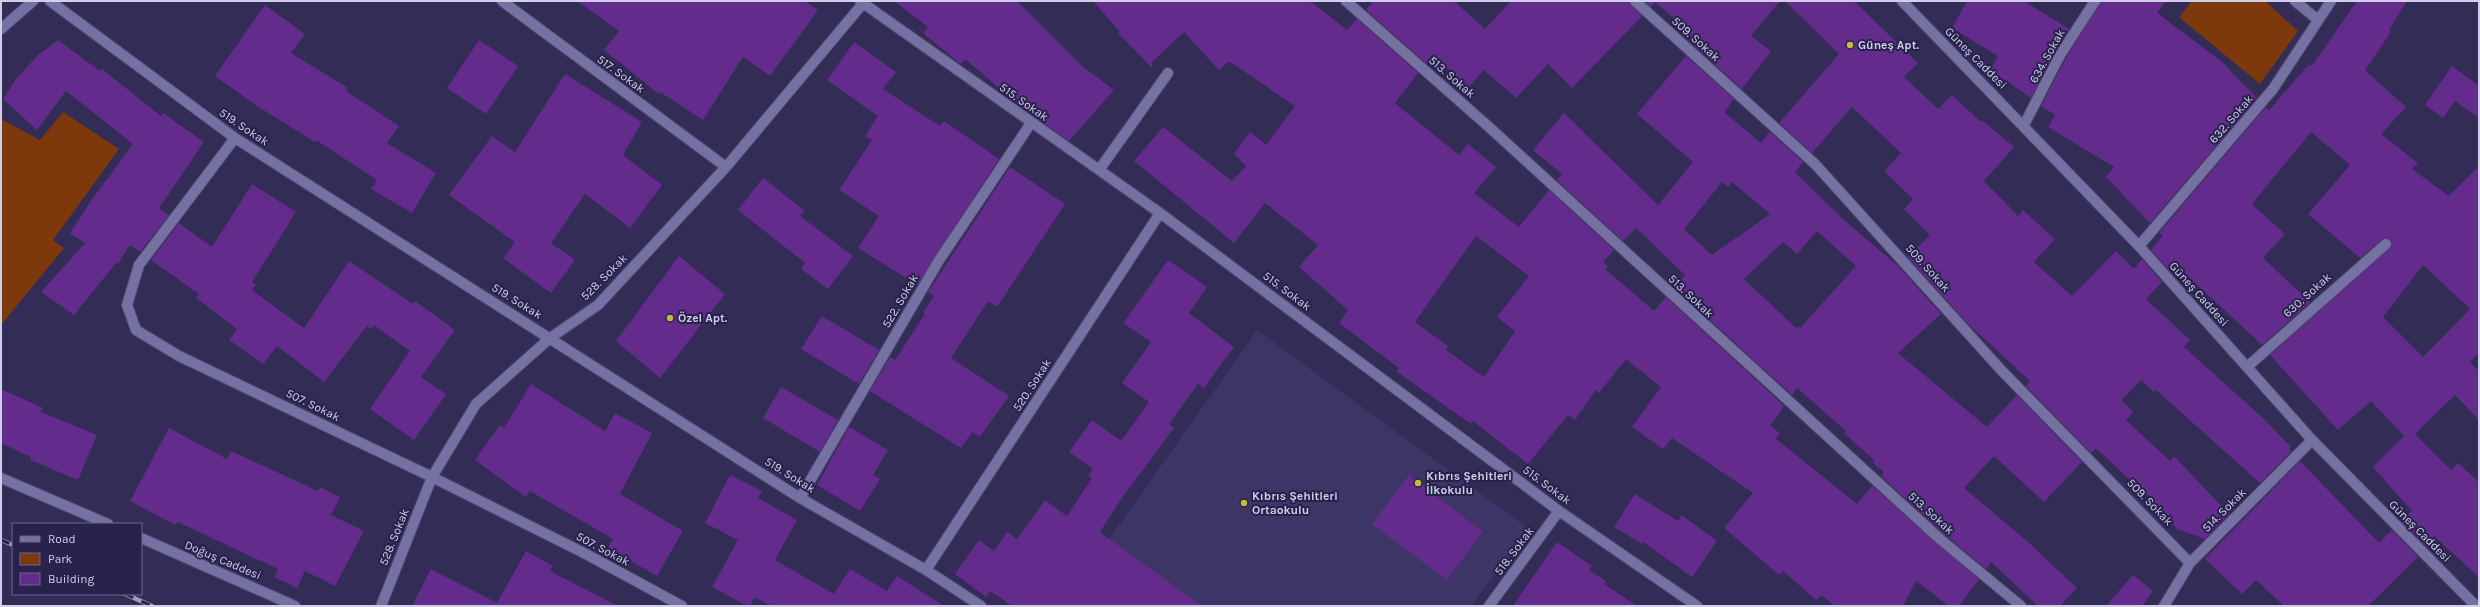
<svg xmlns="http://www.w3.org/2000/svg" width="2480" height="607" viewBox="0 0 2480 607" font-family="Karla,sans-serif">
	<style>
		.built { fill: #3c3566 }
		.green { fill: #7d380b }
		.building { fill: #632b8b; fill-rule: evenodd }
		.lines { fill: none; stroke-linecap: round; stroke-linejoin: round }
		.minor-casing { stroke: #4e476c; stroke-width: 12 }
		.tertiary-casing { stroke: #4e476c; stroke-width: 12 }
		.minor { stroke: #7571a2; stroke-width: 10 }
		.tertiary { stroke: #7571a2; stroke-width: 10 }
		.rail-casing { stroke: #9c99b9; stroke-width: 4.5 }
		.rail { stroke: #28224c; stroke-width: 3; stroke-dasharray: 9; stroke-linecap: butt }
		.poi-dot { fill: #c1be40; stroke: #28224c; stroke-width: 1.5 }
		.labels { text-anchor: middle; stroke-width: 4; stroke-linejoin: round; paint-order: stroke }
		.street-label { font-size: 12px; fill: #d0cee9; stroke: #28224c }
		.poi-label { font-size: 12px; font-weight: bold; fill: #d0cee9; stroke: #28224c; text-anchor: start }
	</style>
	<rect width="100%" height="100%" fill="#322c57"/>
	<path class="built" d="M 1257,330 L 1529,529 L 1471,606 L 1062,606 Z"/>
	<path class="green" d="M 2192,1 L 2265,1 L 2298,31 L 2260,84 L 2179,17 Z
		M 63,112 L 119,149 L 53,240 L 64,248 L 1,325 L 1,119 L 40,140 Z"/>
	<path class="building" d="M 577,1 L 805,1 L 818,10 L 770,76 L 743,57 L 703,120 L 660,92 L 659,94 L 604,50 L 619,31 Z
		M 894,1 L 1017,1 L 1082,66 L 1114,90 L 1069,141 L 1024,109 L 965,59 L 960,64 L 957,61 L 923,33 L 928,27 Z
		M 1093,1 L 1310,1 L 1347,30 L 1357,19 L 1418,73 L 1395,103 L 1459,155 L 1468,144 L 1496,167 L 1474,193 L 1519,227 L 1549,190 L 1614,250 L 1603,262 L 1608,266 L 1605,269 L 1654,311 L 1666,297 L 1784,406 L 1770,426 L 1780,433 L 1776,439 L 1857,504 L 1872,486 L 1979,579 L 1959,606 L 1949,606 L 1916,581 L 1903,606 L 1835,606 L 1821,595 L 1816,600 L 1783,571 L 1779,575 L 1724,528 L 1753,493 L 1672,438 L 1663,449 L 1632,427 L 1661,387 L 1626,359 L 1599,393 L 1596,390 L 1575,420 L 1568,415 L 1528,464 L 1473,421 L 1471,424 L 1396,371 L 1399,368 L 1339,323 L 1348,310 L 1299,267 L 1318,245 L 1265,203 L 1234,243 L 1134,161 L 1163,127 L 1232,181 L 1246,166 L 1234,154 L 1250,132 L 1266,145 L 1295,106 L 1229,61 L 1219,70 L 1184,32 L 1152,62 L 1152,68 L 1118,33 L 1120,32 ZM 1476,236 L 1529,276 L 1497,317 L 1515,331 L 1484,377 L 1446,350 L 1448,346 L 1415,322 Z
		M 1373,1 L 1454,1 L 1485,29 L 1511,1 L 1629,1 L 1642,16 L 1572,88 L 1548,64 L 1516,98 L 1484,70 L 1468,88 L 1433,54 L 1426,63 L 1366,10 Z
		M 1645,1 L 1780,1 L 1751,36 L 1771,51 L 1742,89 L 1694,46 L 1697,43 L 1683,33 L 1686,29 L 1655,2 L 1651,7 Z
		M 1785,1 L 1854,1 L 1918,63 L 1904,77 L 1938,109 L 1952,95 L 1981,122 L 1982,120 L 2014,147 L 1984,181 L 2018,216 L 2023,210 L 2055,239 L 2034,262 L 2072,296 L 2116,251 L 2134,269 L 2142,259 L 2162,282 L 2146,299 L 2190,340 L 2184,347 L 2264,419 L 2291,447 L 2289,449 L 2291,452 L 2260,483 L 2156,390 L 2154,392 L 2141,380 L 2122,400 L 2133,412 L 2126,420 L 2170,461 L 2174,456 L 2229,514 L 2205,539 L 2177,529 L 2133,478 L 2131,481 L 2096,448 L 2091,453 L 2026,386 L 2030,381 L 1967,323 L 1908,257 L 1930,235 L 1904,209 L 1913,199 L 1884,171 L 1901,153 L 1852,107 L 1812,153 L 1779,123 L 1839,54 Z
		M 1967,1 L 2024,1 L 2069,29 L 2054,52 L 2031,98 L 1990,70 L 1998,56 L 1952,28 Z
		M 2101,1 L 2166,1 L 2157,13 L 2221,61 L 2257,98 L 2150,223 L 2106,177 L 2114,167 L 2048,127 L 2055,115 L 2041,106 L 2066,58 Z
		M 2357,1 L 2407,1 L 2389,30 L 2391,32 L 2365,70 L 2406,107 L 2381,134 L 2418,163 L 2412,169 L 2449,196 L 2479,166 L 2479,353 L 2470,362 L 2479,371 L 2479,420 L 2455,395 L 2415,434 L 2451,470 L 2458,463 L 2479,482 L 2479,577 L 2437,539 L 2428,548 L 2401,521 L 2412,511 L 2373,467 L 2404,436 L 2371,401 L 2338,430 L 2270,355 L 2392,246 L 2391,240 L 2384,238 L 2360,258 L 2308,214 L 2350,165 L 2311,132 L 2252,204 L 2285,234 L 2263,258 L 2310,302 L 2262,345 L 2177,266 L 2171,272 L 2151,250 L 2163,236 L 2159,233 L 2266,107 L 2269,110 L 2309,64 L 2312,66 ZM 2423,265 L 2470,309 L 2423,357 L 2383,317 Z
		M 265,5 L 305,34 L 291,53 L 348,88 L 346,91 L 399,126 L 387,143 L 436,173 L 412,213 L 371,189 L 377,180 L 316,140 L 315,142 L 257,106 L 215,76 Z
		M 58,40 L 100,71 L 102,69 L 161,116 L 163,113 L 204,142 L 159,208 L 169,215 L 140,252 L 130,245 L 118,264 L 116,263 L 74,315 L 41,292 L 85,243 L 70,233 L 93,198 L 133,144 L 66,91 L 37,130 L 3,99 L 16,79 L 38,55 Z
		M 479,40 L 518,66 L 486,114 L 447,88 Z
		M 854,42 L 896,72 L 883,89 L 940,126 L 944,121 L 999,159 L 917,285 L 858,248 L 879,216 L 839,190 L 872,140 L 865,136 L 878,116 L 827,80 Z
		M 1686,56 L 1734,99 L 1724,112 L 1761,143 L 1770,132 L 1803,162 L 1795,172 L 1845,221 L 1898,266 L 1941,314 L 1898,353 L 1987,427 L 2017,395 L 2082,462 L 2044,502 L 1994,456 L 1964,488 L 2027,541 L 2077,588 L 2060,606 L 2038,606 L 1991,562 L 1986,569 L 1944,534 L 1881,476 L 1884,472 L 1873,463 L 1875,461 L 1844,433 L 1846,431 L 1797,388 L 1792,395 L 1674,287 L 1685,275 L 1636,228 L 1623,241 L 1557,180 L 1562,174 L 1533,150 L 1564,113 L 1658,205 L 1693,162 L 1637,114 ZM 1722,182 L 1728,187 L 1732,182 L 1770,214 L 1712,255 L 1684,229 ZM 1817,231 L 1856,266 L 1800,328 L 1798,326 L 1796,328 L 1744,279 L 1783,242 L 1797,254 Z
		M 2452,66 L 2479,86 L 2479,118 L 2455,101 L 2443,118 L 2425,105 Z
		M 565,74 L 642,122 L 623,155 L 662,185 L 630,228 L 585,194 L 551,243 L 575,260 L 551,293 L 503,258 L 515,242 L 449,195 L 492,136 L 515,152 Z
		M 1010,167 L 1065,204 L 997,307 L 988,301 L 951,358 L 1009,396 L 980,437 L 972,432 L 961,448 L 870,391 L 890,357 L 895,360 L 925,314 L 923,312 L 934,296 L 928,292 Z
		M 763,178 L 805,211 L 800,216 L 853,256 L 828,289 L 801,269 L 805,263 L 738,210 Z
		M 252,184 L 296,212 L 252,282 L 256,285 L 252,290 L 304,328 L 349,261 L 413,304 L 415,301 L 455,330 L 421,377 L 446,394 L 414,440 L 370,409 L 410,351 L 374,325 L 371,329 L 367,326 L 324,382 L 277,346 L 263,364 L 229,340 L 237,329 L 196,298 L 199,294 L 151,260 L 179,223 L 212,247 Z
		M 679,256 L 725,294 L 660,378 L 616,341 Z
		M 1168,260 L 1207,287 L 1189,313 L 1234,347 L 1204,388 L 1198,384 L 1169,424 L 1174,428 L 1122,498 L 1100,532 L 1202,606 L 1012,606 L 990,591 L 986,597 L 955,574 L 979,540 L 994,551 L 1007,532 L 1017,539 L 1045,500 L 1067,516 L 1092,478 L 1088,476 L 1093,469 L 1069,452 L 1092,420 L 1121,441 L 1149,402 L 1122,383 L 1151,342 L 1123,323 Z
		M 822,316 L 879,350 L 859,384 L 801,349 Z
		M 531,384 L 605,431 L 615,413 L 652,433 L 620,494 L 683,531 L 657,576 L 608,548 L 613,539 L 530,491 L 526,497 L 475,460 L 500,425 L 504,428 Z
		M 781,387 L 838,420 L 820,452 L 763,418 Z
		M 1,389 L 43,408 L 41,412 L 97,435 L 78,480 L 30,460 L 31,457 L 1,443 Z
		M 849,427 L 888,450 L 873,475 L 880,479 L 860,511 L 817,485 Z
		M 169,428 L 227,459 L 231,451 L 318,491 L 320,487 L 340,497 L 331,515 L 364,531 L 335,586 L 305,571 L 297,588 L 274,577 L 278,569 L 178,522 L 175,525 L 130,501 Z
		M 2300,461 L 2379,543 L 2392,530 L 2418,557 L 2368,606 L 2284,606 L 2256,580 L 2242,594 L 2205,559 Z
		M 730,475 L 762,491 L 758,498 L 797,520 L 775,560 L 834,594 L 850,569 L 887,591 L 897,576 L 944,606 L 771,606 L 755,597 L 750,606 L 747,606 L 712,587 L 738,540 L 705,523 Z
		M 1409,475 L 1483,532 L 1447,580 L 1372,524 Z
		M 1635,494 L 1678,521 L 1682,515 L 1717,541 L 1692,577 L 1643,542 L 1642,544 L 1614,527 Z
		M 1557,542 L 1592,566 L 1589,570 L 1606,581 L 1604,584 L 1637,606 L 1513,606 Z
		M 526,551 L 553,566 L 550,571 L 618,606 L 412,606 L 431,569 L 497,603 Z
		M 2133,575 L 2153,591 L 2142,606 L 2106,606 Z"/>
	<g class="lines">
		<g class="minor-casing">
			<path id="minor" d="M 50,1 L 235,138 L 800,498 L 926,570 L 981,606
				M 502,1 L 726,167
				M 860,1 L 1160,213 L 1559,511 L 1697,606
				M 1346,1 L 1489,127 L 1940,539 L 2021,606
				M 1635,1 L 1815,164 L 2002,371 L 2190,563
				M 2295,1 L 2318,20
				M 1,29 L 33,1
				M 2024,125 L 2060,55 L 2095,1
				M 235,138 L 139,265 L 127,305 L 136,330 L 179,356 L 432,477 L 584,553 L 682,606
				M 1099,170 L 1168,73
				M 2139,246 L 2273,89 L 2331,1
				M 2247,367 L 2386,244
				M 800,498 L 938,262 L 1031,123
				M 926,570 L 1160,213
				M 381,606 L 432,477 L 476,404 L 550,338 L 598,305 L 726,167 L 865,1
				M 1489,606 L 1559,511
				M 2164,606 L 2190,563 L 2312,440"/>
		</g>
		<g class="tertiary-casing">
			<path id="tertiary" d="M 1902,1 L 2139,246 L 2312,440 L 2476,606
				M 1,478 L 108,524
				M 141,538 L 295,606"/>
		</g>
		<use href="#minor" class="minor"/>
		<use href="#tertiary" class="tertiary"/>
		<g class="rail-casing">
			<path id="rail" d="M 1,540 L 13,545
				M 125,594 L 152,606"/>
		</g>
		<use href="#rail" class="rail"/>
	</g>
	<g class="poi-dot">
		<circle cx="1850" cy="45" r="4"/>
		<circle cx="670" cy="318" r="4"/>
		<circle cx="1418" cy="483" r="4"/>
		<circle cx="1244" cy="503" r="4"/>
	</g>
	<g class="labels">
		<g class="street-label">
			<text transform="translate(1696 39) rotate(42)" y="4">509. Sokak</text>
			<text transform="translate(2047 56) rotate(-61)" y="4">634. Sokak</text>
			<text transform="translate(1976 58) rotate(45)" y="4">Güneş Caddesi</text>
			<text transform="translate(621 74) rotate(36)" y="4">517. Sokak</text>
			<text transform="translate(1452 77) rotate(41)" y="4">513. Sokak</text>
			<text transform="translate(1024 102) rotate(35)" y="4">515. Sokak</text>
			<text transform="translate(2231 119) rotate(-49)" y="4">632. Sokak</text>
			<text transform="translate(244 127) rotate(34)" y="4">519. Sokak</text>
			<text transform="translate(1928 268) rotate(48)" y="4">509. Sokak</text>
			<text transform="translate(604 277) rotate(-45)" y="4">528. Sokak</text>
			<text transform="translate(1287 291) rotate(37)" y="4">515. Sokak</text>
			<text transform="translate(2199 294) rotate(48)" y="4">Güneş Caddesi</text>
			<text transform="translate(2307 295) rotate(-42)" y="4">630. Sokak</text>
			<text transform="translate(1691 296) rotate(43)" y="4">513. Sokak</text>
			<text transform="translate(517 301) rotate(32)" y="4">519. Sokak</text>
			<text transform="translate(900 301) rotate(-60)" y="4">522. Sokak</text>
			<text transform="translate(1032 385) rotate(-57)" y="4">520. Sokak</text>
			<text transform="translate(313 405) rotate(26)" y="4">507. Sokak</text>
			<text transform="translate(790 475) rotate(32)" y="4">519. Sokak</text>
			<text transform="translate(1547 485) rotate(37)" y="4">515. Sokak</text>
			<text transform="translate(2150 502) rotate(46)" y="4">509. Sokak</text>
			<text transform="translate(2224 510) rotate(-45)" y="4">514. Sokak</text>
			<text transform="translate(1931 513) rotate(42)" y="4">513. Sokak</text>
			<text transform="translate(2420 531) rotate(45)" y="4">Güneş Caddesi</text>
			<text transform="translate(394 537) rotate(-68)" y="4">528. Sokak</text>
			<text transform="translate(603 549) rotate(28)" y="4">507. Sokak</text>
			<text transform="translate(1514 551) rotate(-53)" y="4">518. Sokak</text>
			<text transform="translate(223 560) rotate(23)" y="4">Doğuş Caddesi</text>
		</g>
		<g class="poi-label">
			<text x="1858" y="49">Güneş Apt.</text>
			<text x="678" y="322">Özel Apt.</text>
			<text x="1426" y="480">Kıbrıs Şehitleri<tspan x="1426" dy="14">İlkokulu</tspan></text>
			<text x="1252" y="500">Kıbrıs Şehitleri<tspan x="1252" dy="14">Ortaokulu</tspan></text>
		</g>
	</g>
	<rect width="2480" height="607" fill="none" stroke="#d0cee9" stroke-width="4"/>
	<rect x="12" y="523" width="130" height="72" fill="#28224c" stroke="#6b678b"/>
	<rect x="20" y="536" width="20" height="6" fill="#7571a2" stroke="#6b678b"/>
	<text x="48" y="543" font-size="12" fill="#d0cee9">Road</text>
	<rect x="20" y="553" width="20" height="12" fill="#7d380b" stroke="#6b678b"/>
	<text x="48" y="563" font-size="12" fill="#d0cee9">Park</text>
	<rect x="20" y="573" width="20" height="12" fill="#632b8b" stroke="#6b678b"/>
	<text x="48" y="583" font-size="12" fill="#d0cee9">Building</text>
</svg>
